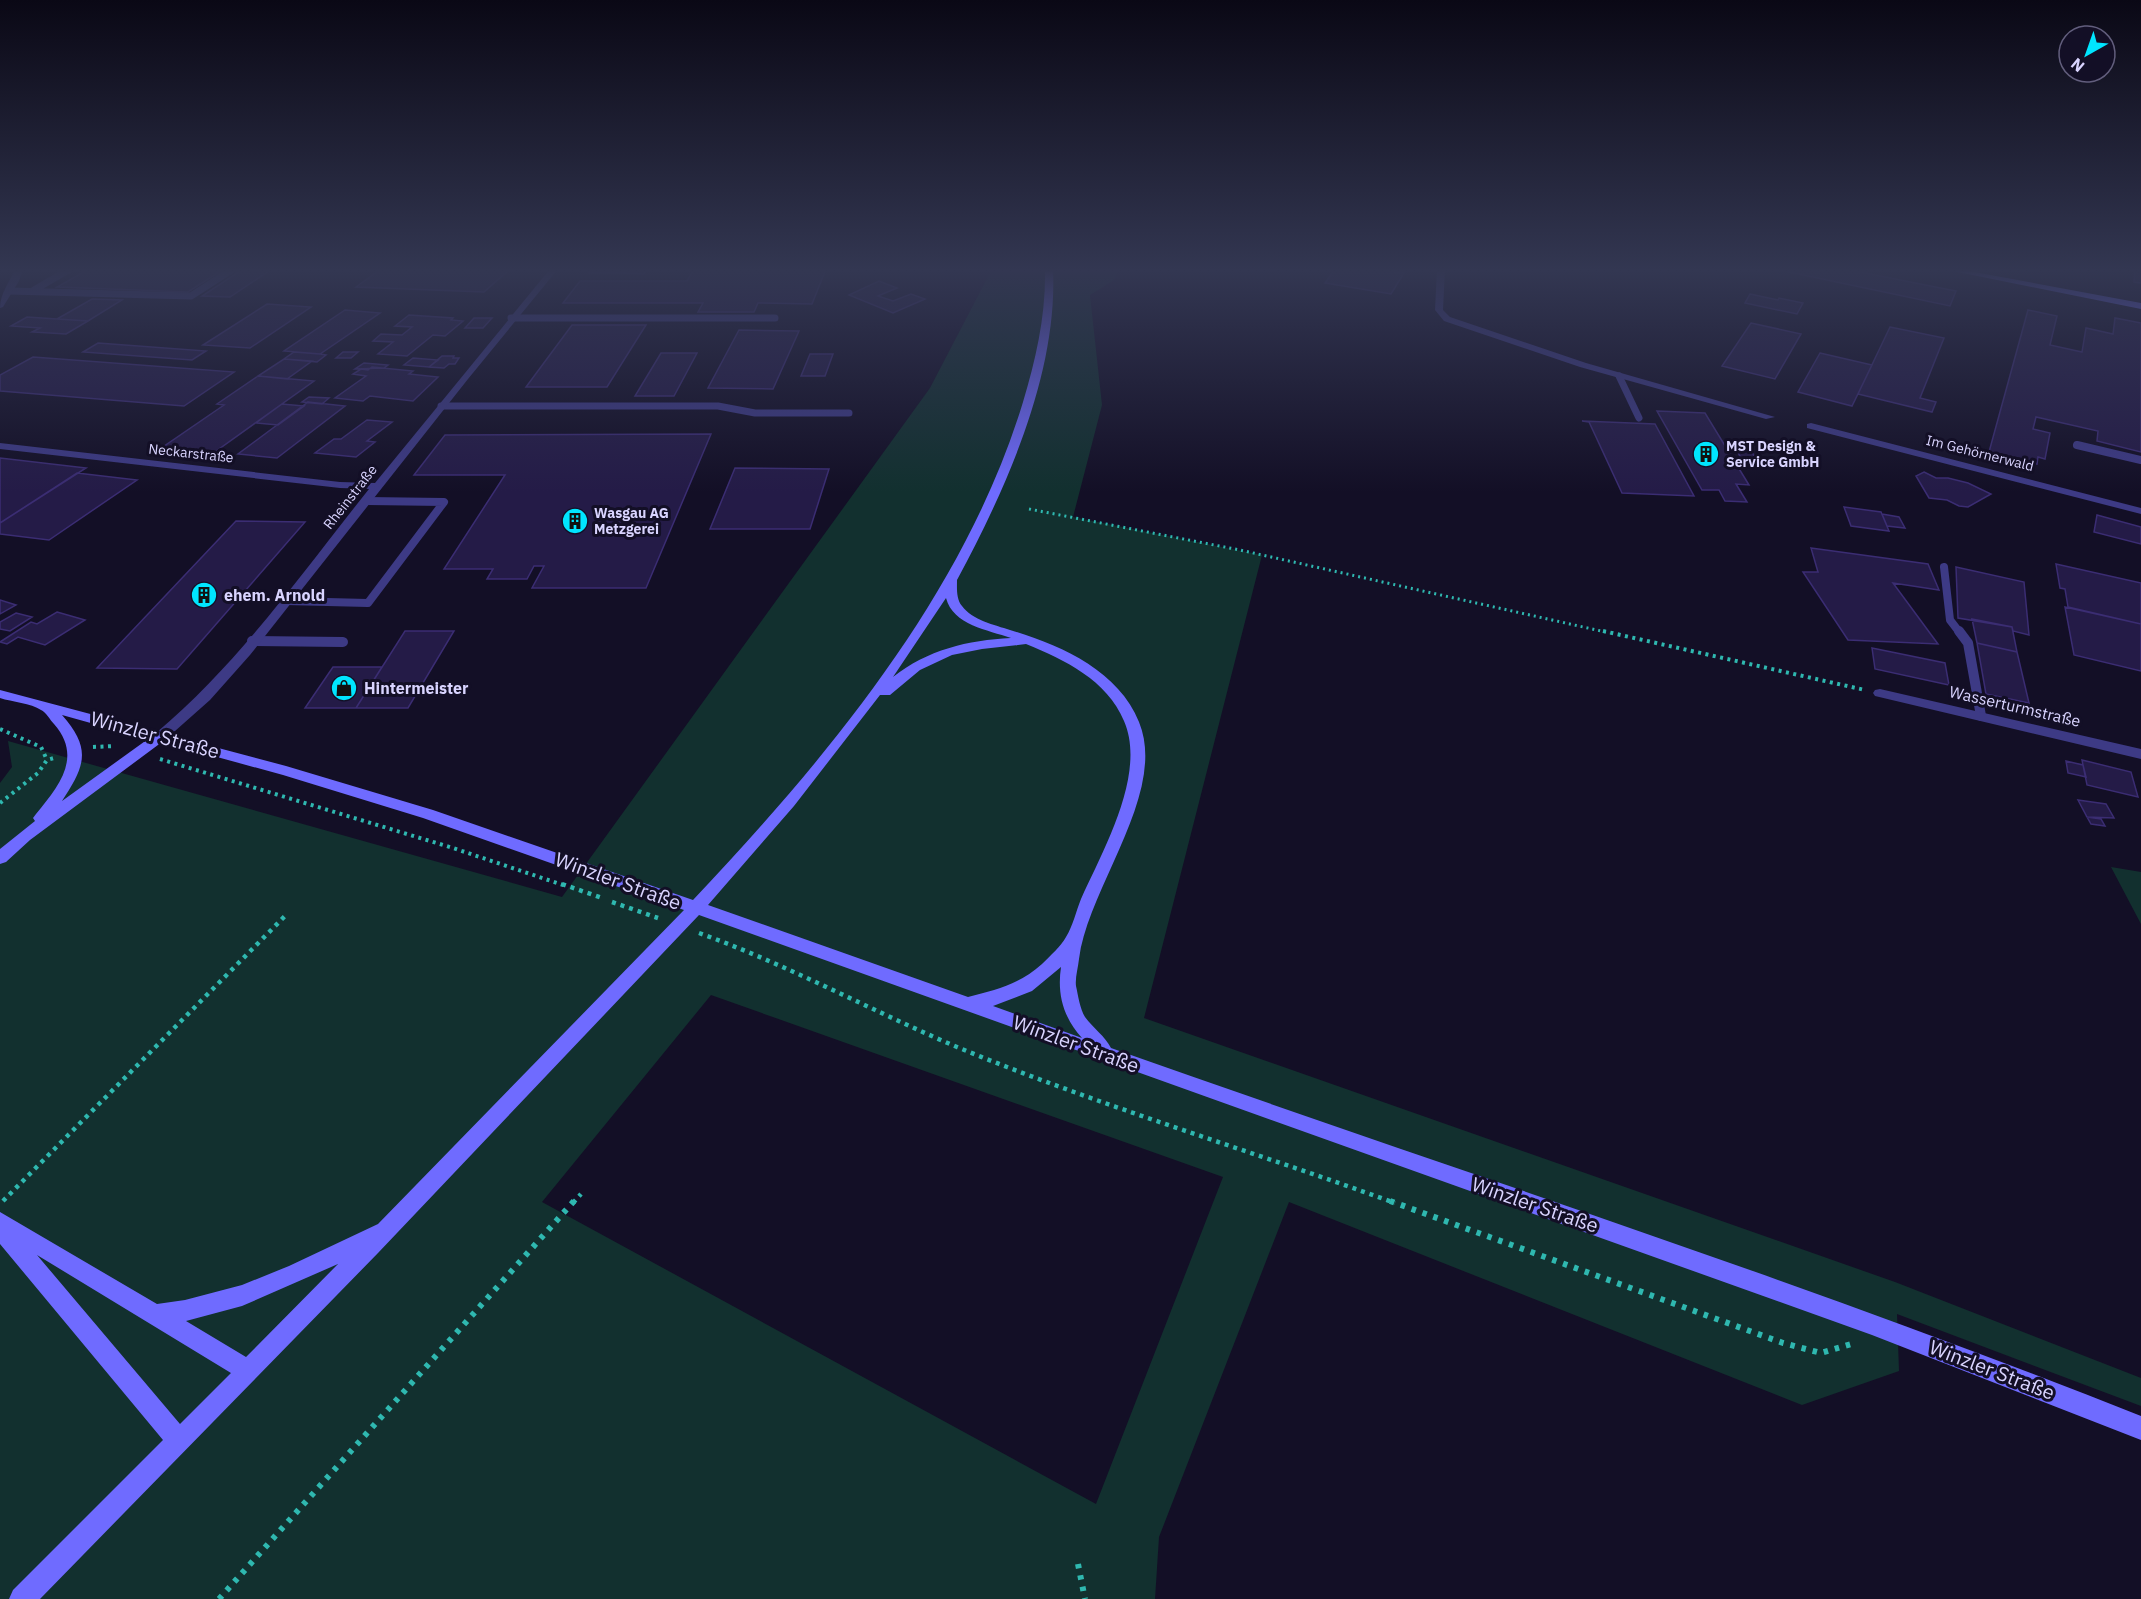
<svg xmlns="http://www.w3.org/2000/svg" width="2141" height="1599" viewBox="0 0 2141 1599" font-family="'IBM Plex Sans',sans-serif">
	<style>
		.green { fill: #12302f; fill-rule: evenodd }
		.building { fill: #241b47; stroke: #3b2d73; stroke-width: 1.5 }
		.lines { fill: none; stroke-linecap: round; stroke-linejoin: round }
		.path-far3 { stroke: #2fb8b0; stroke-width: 3; stroke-dasharray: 2 4; stroke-linecap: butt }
		.path-far2 { stroke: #2fb8b0; stroke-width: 4; stroke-dasharray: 3 4.5; stroke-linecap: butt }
		.path-far1 { stroke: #2fb8b0; stroke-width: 4.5; stroke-dasharray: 4 5; stroke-linecap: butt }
		.path { stroke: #2fb8b0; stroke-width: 6; stroke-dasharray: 4.5 7; stroke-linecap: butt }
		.lane-far2 { stroke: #3d3a85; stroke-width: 7 }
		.lane-far1 { stroke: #3d3a85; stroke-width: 8 }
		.lane { stroke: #3d3a85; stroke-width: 10 }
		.street { fill: #3d3a85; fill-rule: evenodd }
		.secondary { fill: #6f6bff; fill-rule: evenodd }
		.labels { text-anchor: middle; stroke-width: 6; stroke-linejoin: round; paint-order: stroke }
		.far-poi-label { font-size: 14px; font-weight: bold; fill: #d9d4ff; stroke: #130f26; text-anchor: start }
		.far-street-label { font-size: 14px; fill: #d9d4ff; stroke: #130f26 }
		.poi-label { font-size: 16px; font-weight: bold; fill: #d9d4ff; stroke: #130f26; text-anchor: start }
		.street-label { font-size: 16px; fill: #d9d4ff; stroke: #130f26 }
		.near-street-label { font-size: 20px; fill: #d9d4ff; stroke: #130f26 }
	</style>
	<rect width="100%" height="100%" fill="#130f26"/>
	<path class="green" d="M 992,269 L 1119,269 L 1114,280 L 1090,295 L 1102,405 L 1073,517 L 1262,555 L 1144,1018 L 1895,1282 L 2141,1378 L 2141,1406 L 1897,1314 L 1899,1371 L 1802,1405 L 1289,1202 L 1159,1537 L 1155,1599 L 0,1599 L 0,783 L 12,767 L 8,741 L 562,897 L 930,388 ZM 711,995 L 1223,1177 L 1096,1504 L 542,1202 Z
		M 2111,867 L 2141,872 L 2141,924 Z"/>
	<path class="building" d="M 89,269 L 224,269 L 188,292 L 57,287 Z
		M 243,269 L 272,269 L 230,297 L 202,296 Z
		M 381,269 L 510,269 L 484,292 L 356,287 Z
		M 592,269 L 625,269 L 622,273 L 589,273 Z
		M 625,269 L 647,269 L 644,274 L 622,273 Z
		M 694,269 L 826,269 L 812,304 L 758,303 L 754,312 L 698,312 L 703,303 L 563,303 L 580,281 L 687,281 Z
		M 1335,269 L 1374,269 L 1404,273 L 1391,294 L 1325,283 Z
		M 1791,269 L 1845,269 L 1956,291 L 1950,306 L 1789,272 Z
		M 2135,269 L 2141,269 L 2141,283 L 2134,282 Z
		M 879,281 L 897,288 L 878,296 L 893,301 L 911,294 L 925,299 L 893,313 L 849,295 Z
		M 1750,294 L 1778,300 L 1779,298 L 1803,303 L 1797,314 L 1745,303 Z
		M 92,299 L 122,300 L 88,321 L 57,319 Z
		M 267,304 L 311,307 L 250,348 L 203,345 Z
		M 345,310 L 380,313 L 320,354 L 284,351 Z
		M 2028,310 L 2057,316 L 2050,345 L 2082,352 L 2086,328 L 2113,334 L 2115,318 L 2141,323 L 2141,452 L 2097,441 L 2098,431 L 2036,417 L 2033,429 L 2050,433 L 2045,459 L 2038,457 L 2037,464 L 1989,452 Z
		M 409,315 L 453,318 L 451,320 L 463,321 L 445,336 L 433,335 L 407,356 L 378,354 L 393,342 L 373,341 L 381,334 L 402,335 L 412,327 L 395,326 Z
		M 27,317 L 57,319 L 88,321 L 66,334 L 32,332 L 40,328 L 11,326 Z
		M 474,318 L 492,318 L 483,328 L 465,328 Z
		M 1751,323 L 1801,334 L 1775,379 L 1722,366 Z
		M 572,325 L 646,325 L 607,387 L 526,387 Z
		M 1890,327 L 1944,338 L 1920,398 L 1936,402 L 1932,412 L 1858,394 Z
		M 739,330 L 799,331 L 773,389 L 708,388 Z
		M 98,343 L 206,351 L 192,360 L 83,352 Z
		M 294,352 L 320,354 L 326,355 L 317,362 L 284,359 Z
		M 343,352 L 358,352 L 351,358 L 336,358 Z
		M 661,353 L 697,353 L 674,396 L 635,396 Z
		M 1820,353 L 1872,365 L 1852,406 L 1798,392 Z
		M 810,354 L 833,354 L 825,376 L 801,376 Z
		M 442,356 L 454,356 L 453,358 L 459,358 L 455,364 L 449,364 L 444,368 L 429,367 Z
		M 33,357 L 234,372 L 184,406 L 0,391 L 0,375 Z
		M 413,358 L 438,360 L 429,367 L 404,365 Z
		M 284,359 L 312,361 L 287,379 L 258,376 Z
		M 364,363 L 388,365 L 384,368 L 355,369 Z
		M 372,367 L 413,371 L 409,374 L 438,377 L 413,401 L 370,396 L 363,401 L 335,398 L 366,376 L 353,374 L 361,369 L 368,370 Z
		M 258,376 L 314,381 L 212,454 L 160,449 L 224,405 L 217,404 Z
		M 309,397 L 329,398 L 322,404 L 302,402 Z
		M 308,402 L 345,406 L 277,458 L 238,454 Z
		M 282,404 L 304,406 L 278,425 L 256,423 Z
		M 1657,411 L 1705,413 L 1749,485 L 1736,484 L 1747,502 L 1725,501 L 1719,490 L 1702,490 Z
		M 367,420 L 392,422 L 367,441 L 375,442 L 356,457 L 315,453 L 334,439 L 341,439 Z
		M 1582,421 L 1655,424 L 1694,496 L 1622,493 L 1589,422 Z
		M 711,434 L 646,588 L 532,588 L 544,566 L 534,566 L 527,579 L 487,579 L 493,569 L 444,569 L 505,475 L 414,475 L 445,435 Z
		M 1734,446 L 1749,447 L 1759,464 L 1744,463 Z
		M 0,458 L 86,468 L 0,523 Z
		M 735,468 L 829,469 L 810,529 L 710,529 Z
		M 1924,472 L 1936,478 L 1948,478 L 1968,483 L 1991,494 L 1968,507 L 1959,506 L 1947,500 L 1929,498 L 1916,476 Z
		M 77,473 L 137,480 L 49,540 L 0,534 L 0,523 Z
		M 1844,507 L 1881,512 L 1889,531 L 1851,526 Z
		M 1882,514 L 1899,517 L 1905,528 L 1887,526 Z
		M 2097,515 L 2141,527 L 2141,544 L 2094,532 Z
		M 236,521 L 305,522 L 177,669 L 97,668 Z
		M 1811,548 L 1928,564 L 1939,590 L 1893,583 L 1938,644 L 1848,640 L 1803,572 L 1818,572 Z
		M 2056,564 L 2141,583 L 2141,624 L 2068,607 L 2065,589 L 2060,588 Z
		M 1956,567 L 2024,582 L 2029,635 L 2013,631 L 2012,627 L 1958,618 Z
		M 0,600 L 16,605 L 0,614 Z
		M 2065,607 L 2141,624 L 2141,671 L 2074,655 Z
		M 57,612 L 85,620 L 45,645 L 18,637 L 7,644 L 0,642 L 31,622 L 37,624 Z
		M 16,613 L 32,617 L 10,631 L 0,629 L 0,622 Z
		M 1972,619 L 2012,627 L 2017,652 L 1977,643 Z
		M 405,631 L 454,631 L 408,708 L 356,708 Z
		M 1977,643 L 2017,652 L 2029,703 L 1986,694 Z
		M 1872,648 L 1945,663 L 1949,685 L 1875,669 Z
		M 333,667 L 382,667 L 356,708 L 305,708 Z
		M 2082,760 L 2131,772 L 2138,797 L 2087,785 Z
		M 2066,761 L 2083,765 L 2086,777 L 2068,773 Z
		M 2078,800 L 2106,804 L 2114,818 L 2087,817 Z
		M 2087,817 L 2101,819 L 2105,826 L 2091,824 Z"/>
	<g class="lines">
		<path class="path-far3" d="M 1029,509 L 1240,550 L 1610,633"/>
		<path class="path-far2" d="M 1603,631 L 1865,690
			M 0,729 L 41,747 L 47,760
			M 93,747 L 115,746
			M 160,759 L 453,848 L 566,886
			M 0,803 L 38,773 L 47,760 L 54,758"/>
		<path class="path-far1" d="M 562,884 L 602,898
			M 612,902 L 658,918
			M 699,933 C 788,965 870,1010 957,1047 C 1100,1106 1249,1150 1395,1203
			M 3,1201 L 285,916
			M 573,1203 L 581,1194"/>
		<path class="path" d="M 1390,1201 L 1783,1343 L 1821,1353 L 1855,1343
			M 1078,1564 L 1085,1599
			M 219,1599 L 574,1201"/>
		<path class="lane-far2" d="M 34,290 L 70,269
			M 10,291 L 191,296 L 233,269
			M 511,318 L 775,318
			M 1619,376 L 1639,418
			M 441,406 L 718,406 L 755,413 L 849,413"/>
		<path class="lane-far1" d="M 2077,445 L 2141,460
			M 1944,567 L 1950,620 L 1960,633
			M 286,601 L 368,603 L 444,502 L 367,501"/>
		<path class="lane" d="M 1959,631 L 1968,643 L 1981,716
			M 252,641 L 343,642"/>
		<path class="street" d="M 15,269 L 23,269 L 19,281 L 3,307 L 0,308 C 0,293 10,282 15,269 Z
			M 550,269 L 558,269 L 468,379 L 250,655 L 210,700 L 166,739 L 156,739 L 154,736 L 156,733 C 239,663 302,573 369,489 L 340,488 L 0,449 L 0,443 L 340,482 L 375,483 Z
			M 1437,269 L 1445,269 L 1443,310 L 1450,317 L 1586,363 L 1775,417 L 1766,419 L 1580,367 L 1444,321 L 1435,310 Z
			M 1811,423 L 2141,508 L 2141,514 L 1807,428 L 1807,424 Z
			M 1880,689 L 2141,749 L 2141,759 L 1875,696 L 1873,693 L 1875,690 Z"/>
		<path class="secondary" d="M 1045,269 L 1053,269 C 1058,374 1006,489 957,580 C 957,588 956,599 962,606 C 972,620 995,625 1010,630 C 1060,645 1118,670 1139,722 C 1168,793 1088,887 1079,959 C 1078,968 1075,978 1076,986 C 1078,995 1080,1009 1085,1017 C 1093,1028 1105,1036 1111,1048 C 1455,1170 1802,1281 2141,1416 L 2141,1440 L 1872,1335 L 699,915 L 378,1253 L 40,1599 L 9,1599 L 13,1590 L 163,1440 L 0,1244 L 0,1212 L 157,1304 L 185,1300 L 242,1285 L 289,1266 L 378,1224 L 684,910 L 423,818 L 283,775 L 162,742 L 30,840 L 6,862 L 0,864 L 0,849 L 35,821 L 33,818 L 36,814 C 59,786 83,757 54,724 C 50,720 46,712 41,710 C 31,703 12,702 0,698 L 0,690 L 286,766 L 433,810 L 693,900 C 828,757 965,593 1023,402 C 1036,359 1046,315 1045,269 ZM 946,598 C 953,625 988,630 1011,638 C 968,640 927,650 893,677 ZM 1026,644 C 1065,660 1107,680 1124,721 C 1147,774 1103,850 1081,899 C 1076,911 1073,926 1066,937 C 1061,946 1050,956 1042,964 C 1020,984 996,990 968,997 L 708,905 L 794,806 L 880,695 L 890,695 L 920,670 L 952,655 L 982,649 ZM 62,715 L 148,739 L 62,801 C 85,766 92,749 62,715 ZM 1061,967 C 1057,994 1063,1017 1082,1038 L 993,1006 L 1032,991 ZM 37,1255 L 231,1373 L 180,1424 ZM 338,1264 L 246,1357 L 186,1321 L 242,1306 Z
			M 1943,269 L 1958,269 L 2141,303 L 2141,309 Z"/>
	</g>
	<linearGradient id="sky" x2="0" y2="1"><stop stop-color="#0a0815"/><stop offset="0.55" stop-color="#333752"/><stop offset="1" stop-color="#333752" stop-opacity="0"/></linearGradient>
	<rect width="2141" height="492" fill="url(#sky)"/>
	<defs>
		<g id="building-disc" transform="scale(1.35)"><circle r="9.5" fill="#00e5ff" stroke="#130f26"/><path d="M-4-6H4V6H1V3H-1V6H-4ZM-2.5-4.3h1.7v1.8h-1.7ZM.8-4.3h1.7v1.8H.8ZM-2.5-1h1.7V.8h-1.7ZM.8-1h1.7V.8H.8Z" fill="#111"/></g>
		<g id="shop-disc" transform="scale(1.35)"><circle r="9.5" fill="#00e5ff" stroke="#130f26"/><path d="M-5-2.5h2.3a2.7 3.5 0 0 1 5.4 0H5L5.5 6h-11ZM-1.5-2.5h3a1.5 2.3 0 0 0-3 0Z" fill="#111"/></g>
	</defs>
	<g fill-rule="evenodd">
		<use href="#building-disc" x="1706" y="454"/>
		<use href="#building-disc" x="575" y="521"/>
		<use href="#building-disc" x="204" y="595"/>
		<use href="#shop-disc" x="344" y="688"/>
	</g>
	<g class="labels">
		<g class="far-poi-label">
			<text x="1726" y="451">MST Design &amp;<tspan x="1726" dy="16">Service GmbH</tspan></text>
			<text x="594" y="518">Wasgau AG<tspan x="594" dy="16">Metzgerei</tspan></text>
		</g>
		<g class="far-street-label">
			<text transform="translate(191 453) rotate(6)" y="5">Neckarstraße</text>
			<text transform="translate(1980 453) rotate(14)" y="5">Im Gehörnerwald</text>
			<text transform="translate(350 497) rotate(-52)" y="5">Rheinstraße</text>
		</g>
		<g class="poi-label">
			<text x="224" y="601">ehem. Arnold</text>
			<text x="364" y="694">Hintermeister</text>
		</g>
		<g class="street-label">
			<text transform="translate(2015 706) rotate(13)" y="6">Wasserturmstraße</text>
		</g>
		<g class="near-street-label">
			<text transform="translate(155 735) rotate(15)" y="7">Winzler Straße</text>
			<text transform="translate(618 881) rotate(20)" y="7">Winzler Straße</text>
			<text transform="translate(1076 1044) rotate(20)" y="7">Winzler Straße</text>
			<text transform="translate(1535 1205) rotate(19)" y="7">Winzler Straße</text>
			<text transform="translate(1992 1370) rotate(21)" y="7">Winzler Straße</text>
		</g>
	</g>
	<g transform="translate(2087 54) rotate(220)"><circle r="28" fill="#130f26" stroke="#625e7d" stroke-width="1.5"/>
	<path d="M0-4.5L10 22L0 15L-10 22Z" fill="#00e5ff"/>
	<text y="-9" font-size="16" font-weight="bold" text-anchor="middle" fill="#d9d4ff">N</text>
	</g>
</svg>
